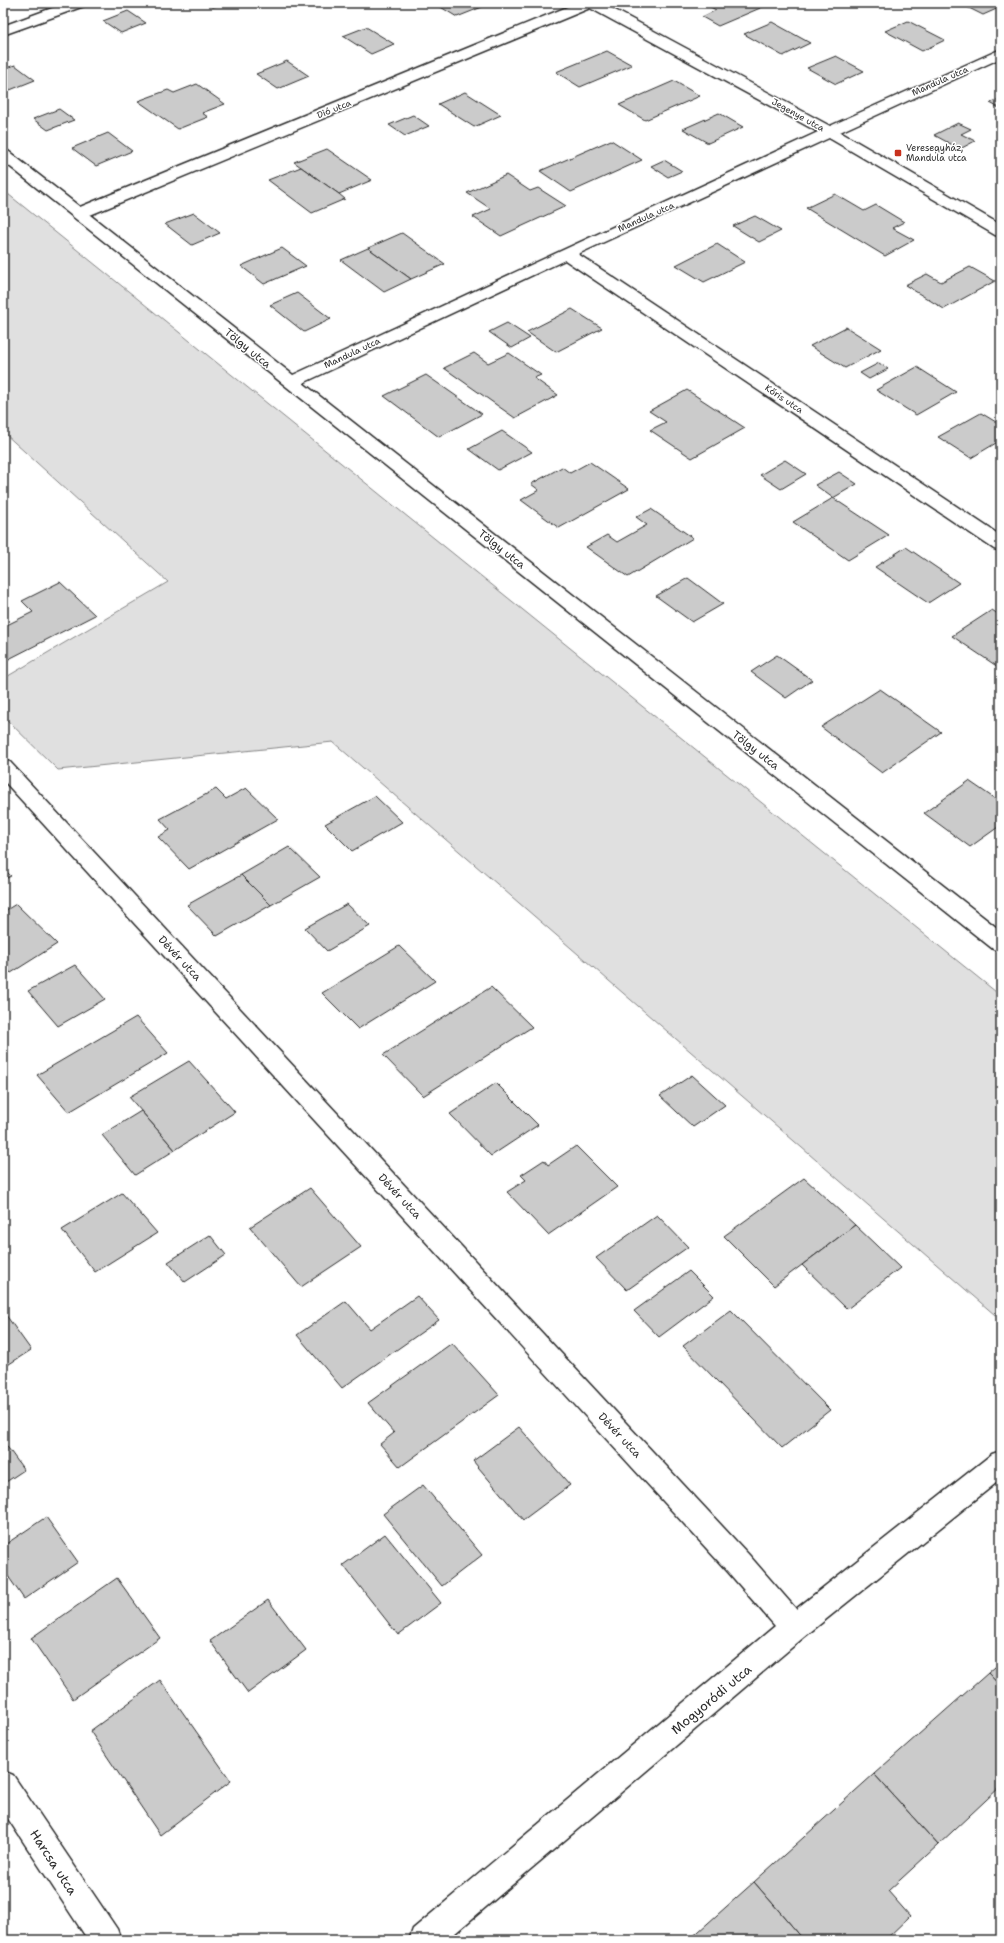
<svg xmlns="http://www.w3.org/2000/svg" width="1004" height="1943" font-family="'Shantell Sans',sans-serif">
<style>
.green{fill:#e0e0e0;stroke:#868686}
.building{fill:#cbcbcb;stroke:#2b2b2b}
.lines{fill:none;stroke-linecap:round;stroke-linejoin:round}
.minor-casing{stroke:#2b2b2b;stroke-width:3}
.minor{fill:#fff;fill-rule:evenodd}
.poi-dot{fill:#c8321e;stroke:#fff;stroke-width:1.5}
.labels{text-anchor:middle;stroke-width:3;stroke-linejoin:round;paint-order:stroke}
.far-street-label{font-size:9px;fill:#2b2b2b;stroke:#fff}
.far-poi-label{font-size:9px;fill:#2b2b2b;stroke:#fff;text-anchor:start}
.street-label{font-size:11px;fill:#2b2b2b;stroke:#fff}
.near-street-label{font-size:13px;fill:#2b2b2b;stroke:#fff}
</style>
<rect width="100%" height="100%" fill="#fff"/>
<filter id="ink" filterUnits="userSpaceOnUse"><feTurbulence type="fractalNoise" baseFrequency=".025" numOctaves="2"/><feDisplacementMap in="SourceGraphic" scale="8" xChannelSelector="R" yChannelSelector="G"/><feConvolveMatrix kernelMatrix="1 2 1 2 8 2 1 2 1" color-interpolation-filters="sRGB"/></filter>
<g filter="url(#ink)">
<path class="green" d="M 3,190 L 1001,996 L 1001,1310 L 995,1315 L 333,742 L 58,770 L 3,716 L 3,679 L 168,582 L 3,432 Z"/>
<g class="building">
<path d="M 206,3 L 224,3 L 213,7 Z"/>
<path d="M 434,3 L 492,3 L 457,17 Z"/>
<path d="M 703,3 L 772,3 L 718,26 L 702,17 L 716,10 Z"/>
<path d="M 959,3 L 1001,3 L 1001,7 L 983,15 Z"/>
<path d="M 128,11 L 146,23 L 121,33 L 103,21 Z"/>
<path d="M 908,21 L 945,40 L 922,51 L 885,31 Z"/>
<path d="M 772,22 L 810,43 L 783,56 L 744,34 Z"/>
<path d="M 366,27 L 394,44 L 371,54 L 343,36 Z"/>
<path d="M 607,51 L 632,65 L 580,87 L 556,72 Z"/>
<path d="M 836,56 L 864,71 L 836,84 L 807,68 Z"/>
<path d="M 287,61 L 309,76 L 278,89 L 256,74 Z"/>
<path d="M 15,65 L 35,80 L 5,92 L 3,90 L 3,69 Z"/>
<path d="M 674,81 L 700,96 L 645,120 L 619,105 Z"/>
<path d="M 197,84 L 225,104 L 202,113 L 208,117 L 178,129 L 138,101 L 168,90 L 174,93 Z"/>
<path d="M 465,92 L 501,115 L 474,127 L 438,104 Z"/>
<path d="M 1001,98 L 1001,109 L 990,103 Z"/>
<path d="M 59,109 L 74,120 L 48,130 L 33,119 Z"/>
<path d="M 719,113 L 743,127 L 708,143 L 683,129 Z"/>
<path d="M 413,115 L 429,126 L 405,136 L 389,125 Z"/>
<path d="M 958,123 L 971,129 L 961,134 L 975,141 L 960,149 L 934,135 Z"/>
<path d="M 108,133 L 132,151 L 96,166 L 72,148 Z"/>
<path d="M 611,140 L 642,160 L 571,192 L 540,171 Z"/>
<path d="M 327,149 L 372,180 L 339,194 L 294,162 Z"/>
<path d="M 664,160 L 682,171 L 668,177 L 651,166 Z"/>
<path d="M 301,167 L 339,194 L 345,199 L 312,213 L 268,180 Z"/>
<path d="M 506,175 L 530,191 L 538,188 L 566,206 L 501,236 L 473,217 L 491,209 L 467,193 Z"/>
<path d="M 835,194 L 864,211 L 876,205 L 904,222 L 892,228 L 914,240 L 885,256 L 806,208 Z"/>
<path d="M 194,213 L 220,233 L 192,245 L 165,224 Z"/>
<path d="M 755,216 L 781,231 L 759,242 L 733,226 Z"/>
<path d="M 402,233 L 445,264 L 411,279 L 368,248 Z"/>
<path d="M 717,244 L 745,262 L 704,282 L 676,265 Z"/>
<path d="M 282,248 L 306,266 L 264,284 L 241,266 Z"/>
<path d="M 368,248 L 411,279 L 384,292 L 341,260 Z"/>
<path d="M 970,267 L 995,281 L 944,309 L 905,285 L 927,274 L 941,282 Z"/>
<path d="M 297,293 L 331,319 L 304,332 L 270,305 Z"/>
<path d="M 572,309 L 602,328 L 556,352 L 527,332 Z"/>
<path d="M 507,323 L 530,338 L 512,348 L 489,332 Z"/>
<path d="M 846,327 L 881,349 L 845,368 L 810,346 Z"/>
<path d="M 474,353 L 488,363 L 509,353 L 541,375 L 534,378 L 558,395 L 515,418 L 444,368 Z"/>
<path d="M 879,363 L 888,369 L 869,379 L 860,373 Z"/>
<path d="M 917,367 L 956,392 L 916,415 L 876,390 Z"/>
<path d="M 426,375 L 482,414 L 439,437 L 384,396 Z"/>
<path d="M 687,390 L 745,428 L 692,458 L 650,430 L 666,422 L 649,411 Z"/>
<path d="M 981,413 L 1001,425 L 1001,440 L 971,458 L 938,437 Z"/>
<path d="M 502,431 L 532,452 L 498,470 L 469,449 Z"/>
<path d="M 785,460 L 806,474 L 781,489 L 760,475 Z"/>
<path d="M 590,462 L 629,489 L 559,528 L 521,500 L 539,490 L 531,484 L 562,467 L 570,473 Z"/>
<path d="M 839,472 L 857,484 L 833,498 L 815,485 Z"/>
<path d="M 833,498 L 889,535 L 848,560 L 793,522 Z"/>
<path d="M 651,509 L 693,538 L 628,577 L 586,547 L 607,535 L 617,542 L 647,525 L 636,517 Z"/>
<path d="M 906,547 L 959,583 L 928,603 L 875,567 Z"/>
<path d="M 688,578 L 723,604 L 692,622 L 656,596 Z"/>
<path d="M 60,582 L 95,615 L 3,662 L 3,627 L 33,612 L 22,601 Z"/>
<path d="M 992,610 L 1001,616 L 1001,669 L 952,636 Z"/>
<path d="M 777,655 L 812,680 L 786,698 L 751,672 Z"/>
<path d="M 880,689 L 941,732 L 882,773 L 821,727 Z"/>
<path d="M 969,781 L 1001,803 L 1001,825 L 970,847 L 924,813 Z"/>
<path d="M 246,788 L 278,819 L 189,869 L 158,837 L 170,830 L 160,819 L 216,789 L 226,799 Z"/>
<path d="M 375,796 L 402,822 L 352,851 L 325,824 Z"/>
<path d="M 289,847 L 320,877 L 271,905 L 241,875 Z"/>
<path d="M 3,868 L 11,876 L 3,880 Z"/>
<path d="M 241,875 L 271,905 L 217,936 L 187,905 Z"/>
<path d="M 16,904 L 57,944 L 11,973 L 3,965 L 3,912 Z"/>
<path d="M 347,904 L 370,926 L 327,951 L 305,928 Z"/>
<path d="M 399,946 L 435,981 L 358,1029 L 322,993 Z"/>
<path d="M 75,965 L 105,999 L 58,1026 L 28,991 Z"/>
<path d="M 491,987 L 532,1027 L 423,1096 L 383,1055 Z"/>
<path d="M 136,1017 L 168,1053 L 69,1112 L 37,1075 Z"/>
<path d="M 189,1061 L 235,1112 L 175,1150 L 129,1097 Z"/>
<path d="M 692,1075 L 725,1105 L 693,1127 L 660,1096 Z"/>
<path d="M 496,1083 L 538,1125 L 491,1156 L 450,1114 Z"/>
<path d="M 141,1111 L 175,1150 L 135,1175 L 102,1135 Z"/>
<path d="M 576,1146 L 617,1187 L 548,1235 L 507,1192 L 526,1180 L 521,1175 L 544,1160 L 548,1165 Z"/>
<path d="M 804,1178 L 855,1225 L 774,1286 L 724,1236 Z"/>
<path d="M 310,1188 L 361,1247 L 301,1287 L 250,1227 Z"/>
<path d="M 122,1193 L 157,1233 L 95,1272 L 62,1230 Z"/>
<path d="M 657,1215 L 688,1247 L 627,1290 L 596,1258 Z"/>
<path d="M 855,1225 L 900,1268 L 847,1309 L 802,1265 Z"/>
<path d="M 210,1235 L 226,1255 L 185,1282 L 168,1262 Z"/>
<path d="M 689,1271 L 714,1296 L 659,1337 L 634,1311 Z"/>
<path d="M 417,1296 L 439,1320 L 342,1388 L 297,1335 L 346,1301 L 370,1329 Z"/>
<path d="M 731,1310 L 830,1410 L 782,1448 L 683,1346 Z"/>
<path d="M 3,1311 L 31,1350 L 3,1368 Z"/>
<path d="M 452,1343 L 499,1395 L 400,1467 L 380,1444 L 394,1433 L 368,1403 Z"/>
<path d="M 519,1427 L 570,1485 L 523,1520 L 473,1461 Z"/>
<path d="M 3,1441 L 24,1470 L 3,1484 Z"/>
<path d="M 423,1485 L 482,1555 L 442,1586 L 383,1514 Z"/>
<path d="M 46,1517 L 78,1562 L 24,1599 L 3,1569 L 3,1546 Z"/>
<path d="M 385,1534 L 441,1603 L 398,1635 L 343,1565 Z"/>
<path d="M 117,1578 L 160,1638 L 73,1699 L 31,1638 Z"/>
<path d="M 268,1600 L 306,1650 L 248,1693 L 210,1641 Z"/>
<path d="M 1001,1662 L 1001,1687 L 988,1673 Z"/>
<path d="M 988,1673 L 1001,1687 L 1001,1786 L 938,1845 L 874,1774 Z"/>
<path d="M 160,1680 L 231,1781 L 160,1835 L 90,1731 Z"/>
<path d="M 874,1774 L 938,1845 L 888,1891 L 910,1916 L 885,1940 L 804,1940 L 754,1882 Z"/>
<path d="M 754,1882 L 804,1940 L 689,1940 Z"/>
</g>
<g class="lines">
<g class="minor-casing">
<g id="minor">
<path d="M 66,3 L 86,3 L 84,6 L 3,35 L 3,26 Z"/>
<path d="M 577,3 L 602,3 L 830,126 L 1001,49 L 1001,58 L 840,132 L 1001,225 L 1001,237 L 995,235 L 829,138 L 578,254 L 1001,536 L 1001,551 L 994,549 L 565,260 L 303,383 L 1001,931 L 1001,951 L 993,949 L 3,161 L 3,149 L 8,151 L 80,207 ZM 590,8 L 818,132 L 293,375 L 90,215 Z"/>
<path d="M 3,760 L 10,762 L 749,1555 L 796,1609 L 992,1454 L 1001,1451 L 1001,1479 L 804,1637 L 447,1940 L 409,1940 L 413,1929 L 775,1626 L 729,1573 L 3,780 Z"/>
<path d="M 3,1771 L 13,1775 L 117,1929 L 121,1940 L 88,1940 L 3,1811 Z"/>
</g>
</g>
<use href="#minor" class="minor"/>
</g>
</g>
<rect class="poi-dot" x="894" y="149" width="8" height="8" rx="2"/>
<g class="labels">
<g class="far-street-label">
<text transform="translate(940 81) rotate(-24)" y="3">Mandula utca</text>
<text transform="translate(334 109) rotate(-22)" y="3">Dió utca</text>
<text transform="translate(798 115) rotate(29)" y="3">Jegenye utca</text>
<text transform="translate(646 217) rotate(-24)" y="3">Mandula utca</text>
<text transform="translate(352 353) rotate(-25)" y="3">Mandula utca</text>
<text transform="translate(784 399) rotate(34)" y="3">Kőris utca</text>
</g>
<g class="far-poi-label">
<text x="906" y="151">Veresegyház,<tspan x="906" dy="10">Mandula utca</tspan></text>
</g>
<g class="street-label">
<text transform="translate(248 348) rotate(39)" y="4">Tölgy utca</text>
<text transform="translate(502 549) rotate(38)" y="4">Tölgy utca</text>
<text transform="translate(756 750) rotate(38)" y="4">Tölgy utca</text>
<text transform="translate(180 958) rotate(47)" y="4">Dévér utca</text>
<text transform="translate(400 1196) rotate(47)" y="4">Dévér utca</text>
<text transform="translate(620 1435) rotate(47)" y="4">Dévér utca</text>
</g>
<g class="near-street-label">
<text transform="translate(711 1699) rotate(-40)" y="5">Mogyoródi utca</text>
<text transform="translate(54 1862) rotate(57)" y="5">Harcsa utca</text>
</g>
</g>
<rect width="1004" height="1943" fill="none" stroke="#fff" stroke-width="16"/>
<rect x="8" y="8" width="988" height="1927" fill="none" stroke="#2b2b2b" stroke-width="1.5" filter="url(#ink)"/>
</svg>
